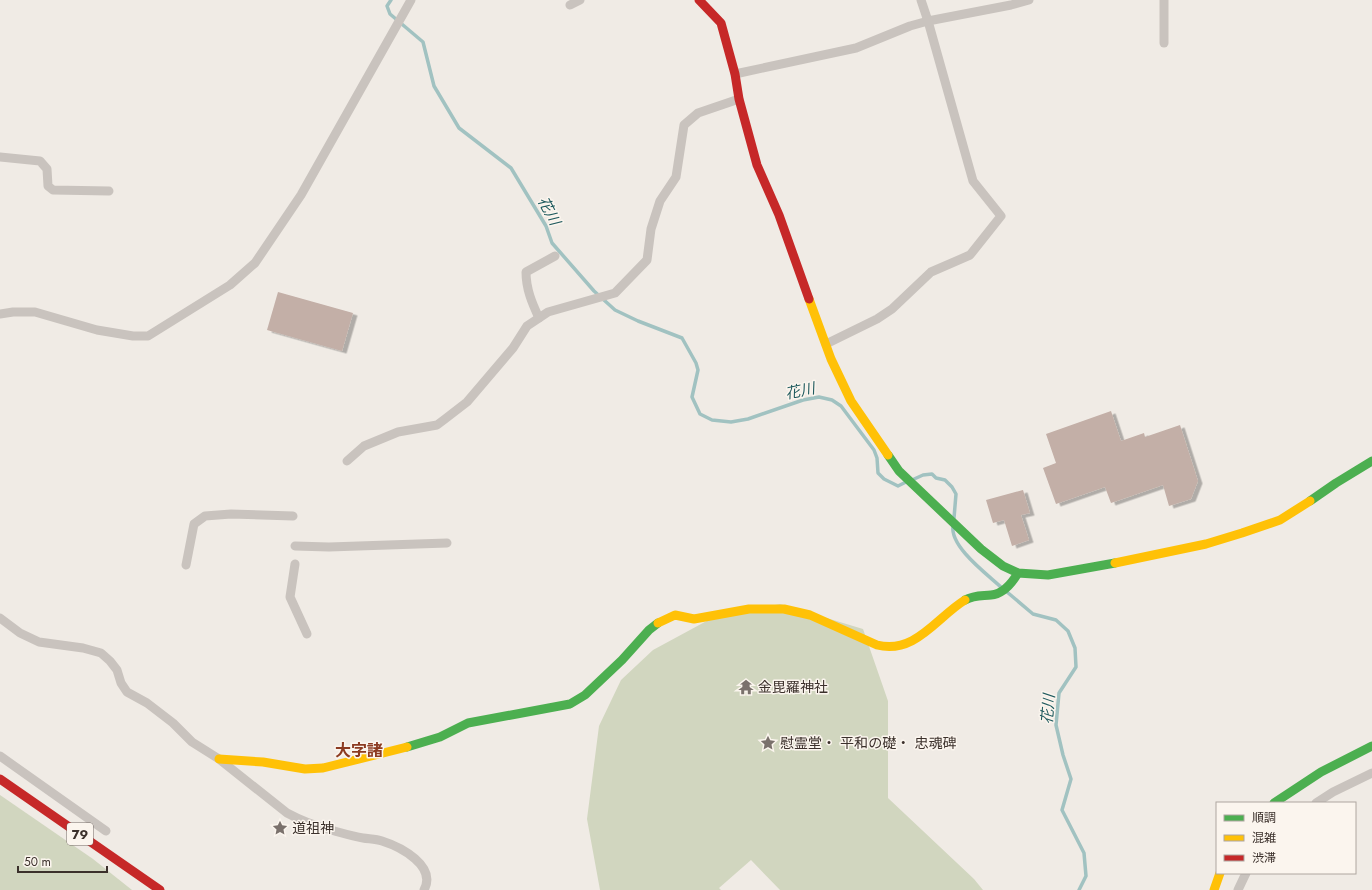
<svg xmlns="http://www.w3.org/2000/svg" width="1372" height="890" font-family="Jost,'Noto Sans JP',sans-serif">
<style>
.green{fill:#d1d6bf}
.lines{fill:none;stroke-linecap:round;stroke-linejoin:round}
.stream{stroke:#a1c2c1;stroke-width:3.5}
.building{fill:#c3afa7;filter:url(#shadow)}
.street{stroke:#c9c3be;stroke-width:9}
.fast{stroke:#4caf50;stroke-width:9}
.slow{stroke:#ffc107;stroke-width:9}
.jam{stroke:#c62828;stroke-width:9}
.labels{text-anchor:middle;stroke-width:3;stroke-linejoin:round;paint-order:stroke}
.shield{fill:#fbf5ee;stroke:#756b66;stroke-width:1}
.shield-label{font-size:13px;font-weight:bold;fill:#3b302b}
.poi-label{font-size:14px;fill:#3b302b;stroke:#fbf5ee;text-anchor:start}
.water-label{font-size:15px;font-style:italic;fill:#1f5a5e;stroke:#fbf5ee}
.quarter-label{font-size:16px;font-weight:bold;fill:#8c3b22;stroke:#fbf5ee}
</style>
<defs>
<filter id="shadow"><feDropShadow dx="4.5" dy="2.5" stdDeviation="0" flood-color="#0004"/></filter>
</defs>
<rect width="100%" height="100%" fill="#f0ebe5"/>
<g class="green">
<path d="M 780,604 L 863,629 L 888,701 L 888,798 L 974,879 L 983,890 L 780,890 L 751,860 L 719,888 L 721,890 L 600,890 L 587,819 L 599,726 L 621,680 L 653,650 L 714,617 Z"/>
<path d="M 0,795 L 93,859 L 132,890 L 0,890 Z"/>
</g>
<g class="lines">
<g class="stream">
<path d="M 391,0 L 387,6 L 390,14 L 423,42 L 434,86 L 459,128 L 511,168 L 546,226 L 552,243 L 594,291 L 615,310 L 638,321 L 682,338 L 696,363 L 698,370 L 692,397 L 700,414 L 712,420 L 731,422 L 748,419 L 803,400 L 819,397 L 832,400 L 841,406 L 874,450 L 877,458 L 878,473 L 884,479 L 898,486 L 906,482"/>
<path d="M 912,480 L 923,475 L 932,474 L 936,478 L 945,480 L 952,487 L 956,494 L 954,518"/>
<path d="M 953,526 C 950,547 987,574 1002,588"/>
<path d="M 1007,592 L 1033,614 L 1056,620 L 1068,631 L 1075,648 L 1076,667 L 1059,693 L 1056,725 L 1063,755 L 1071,779 L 1062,810 L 1084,853 L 1086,876 L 1079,890"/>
</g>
</g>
<g class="building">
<path d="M 278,292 L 353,313 L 342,351 L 267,330 Z"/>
<path d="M 1111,411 L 1121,441 L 1144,433 L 1145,437 L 1180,425 L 1198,481 L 1191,499 L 1169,506 L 1163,485 L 1111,503 L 1105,487 L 1056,504 L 1043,468 L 1056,463 L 1046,434 Z"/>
<path d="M 1023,490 L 1030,513 L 1021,515 L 1029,540 L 1012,546 L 1004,520 L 993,523 L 986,500 Z"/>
</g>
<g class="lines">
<g class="street">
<path d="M 1164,0 L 1164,43"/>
<path d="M 570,5 L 580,0"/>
<path d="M 735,74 L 856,48 L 910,26 L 928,21 L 1011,5 L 1029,0"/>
<path d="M 0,157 L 40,161 L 47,169 L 48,186 L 53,190 L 109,191"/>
<path d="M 0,314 L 13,312 L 35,312 L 97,330 L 133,336 L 148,336 L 230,285 L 255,263 L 301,195 L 411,0"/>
<path d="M 539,318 C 532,303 526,289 526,272 L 555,256"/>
<path d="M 826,344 L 877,319 L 892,309 L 931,272 L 970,255 L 1001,216 L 973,181 L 928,21 L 921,0"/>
<path d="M 347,461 L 364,446 L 398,432 L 437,425 L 445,419 L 467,402 L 513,348 L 527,326 L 548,312 L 615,293 L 647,260 L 651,229 L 660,201 L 676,177 L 684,125 L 698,113 L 739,99"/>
<path d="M 295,546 L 329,547 L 447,543"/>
<path d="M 295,564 L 290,597 L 307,634"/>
<path d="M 186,565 L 194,524 L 205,516 L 231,514 L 293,516"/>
<path d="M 0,618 L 20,633 L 39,642 L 83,648 L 101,653 L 110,661 L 117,670 L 121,683 L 127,692 L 147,703 L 173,723 L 192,742 L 219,759 L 287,813 C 300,820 313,825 327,829 C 339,832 351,836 363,838 C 369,839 376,839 382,841 C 401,847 437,866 424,890"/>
<path d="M 0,756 L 106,831"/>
<path d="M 1316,803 L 1333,792 L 1372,773"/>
<path d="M 1238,890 L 1246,873"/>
</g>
<g class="fast">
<path d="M 888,455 L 899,471 L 981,549 L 1003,566 L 1018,573 L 1048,575 L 1115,563"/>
<path d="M 1310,501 L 1336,483 L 1372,461"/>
<path d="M 965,600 C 974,595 981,596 991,595 C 1003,594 1012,583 1018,573"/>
<path d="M 407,747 L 440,737 L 468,723 L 570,704 L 585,695 L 622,660 L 649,630 L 658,623"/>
<path d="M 1274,803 L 1321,772 L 1372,746"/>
</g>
<g class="slow">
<path d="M 809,299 L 831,359 L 851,401 L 888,455"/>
<path d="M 1115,563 L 1206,544 L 1242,533 L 1280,520 L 1310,501"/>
<path d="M 658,623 L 675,615 L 694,619 L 749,609 L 784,609 L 810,615 L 877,645 C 915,655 937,617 965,600"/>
<path d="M 219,759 L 263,762 L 305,769 L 323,768 L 407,747"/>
<path d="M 1214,890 L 1220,873"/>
</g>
<g class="jam">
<path d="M 699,0 L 721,23 L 735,74 L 739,99 L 757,165 L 779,215 L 809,299"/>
<path d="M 0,779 L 160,890"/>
</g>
</g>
<defs>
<g id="temple-bare" transform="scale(1.2)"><path d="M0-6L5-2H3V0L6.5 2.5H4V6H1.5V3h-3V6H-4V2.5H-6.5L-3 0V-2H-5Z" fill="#7a716c" stroke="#fbf5ee" stroke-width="2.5" paint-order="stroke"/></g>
<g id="sight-bare" transform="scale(1.2)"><path d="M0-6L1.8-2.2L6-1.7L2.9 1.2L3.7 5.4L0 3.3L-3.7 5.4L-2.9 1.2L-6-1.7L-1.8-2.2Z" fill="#7a716c" stroke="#fbf5ee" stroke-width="2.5" paint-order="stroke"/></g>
</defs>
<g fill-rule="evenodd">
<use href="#temple-bare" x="746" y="687"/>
<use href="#sight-bare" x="768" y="743"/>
<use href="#sight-bare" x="280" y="828"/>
</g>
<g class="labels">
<rect class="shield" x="67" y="823" width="26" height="22" rx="3"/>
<g class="shield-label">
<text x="80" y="839">79</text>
</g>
<g class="poi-label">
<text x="758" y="692">金毘羅神社</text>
<text x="780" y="748">慰霊堂・ 平和の礎・ 忠魂碑</text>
<text x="292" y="833">道祖神</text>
</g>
<g class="water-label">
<text transform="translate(549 211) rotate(62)" y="5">花川</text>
<text transform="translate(800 391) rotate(-12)" y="5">花川</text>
<text transform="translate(1048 709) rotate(-85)" y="5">花川</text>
</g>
<g class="quarter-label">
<text x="359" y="756">大字諸</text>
</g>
</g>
<rect x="1216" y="802" width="140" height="72" fill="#fbf5ee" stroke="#aea6a0"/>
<rect x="1224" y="815" width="20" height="6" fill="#4caf50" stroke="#aea6a0"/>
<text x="1252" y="822" font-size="12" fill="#3b302b">順調</text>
<rect x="1224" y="835" width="20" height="6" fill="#ffc107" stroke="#aea6a0"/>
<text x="1252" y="842" font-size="12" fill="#3b302b">混雑</text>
<rect x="1224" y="855" width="20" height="6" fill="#c62828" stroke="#aea6a0"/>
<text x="1252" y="862" font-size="12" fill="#3b302b">渋滞</text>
<path d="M18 866v6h89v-6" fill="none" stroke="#3b302b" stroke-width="2"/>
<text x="24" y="866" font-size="12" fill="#3b302b" stroke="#fbf5ee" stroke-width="3" paint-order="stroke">50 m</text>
</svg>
